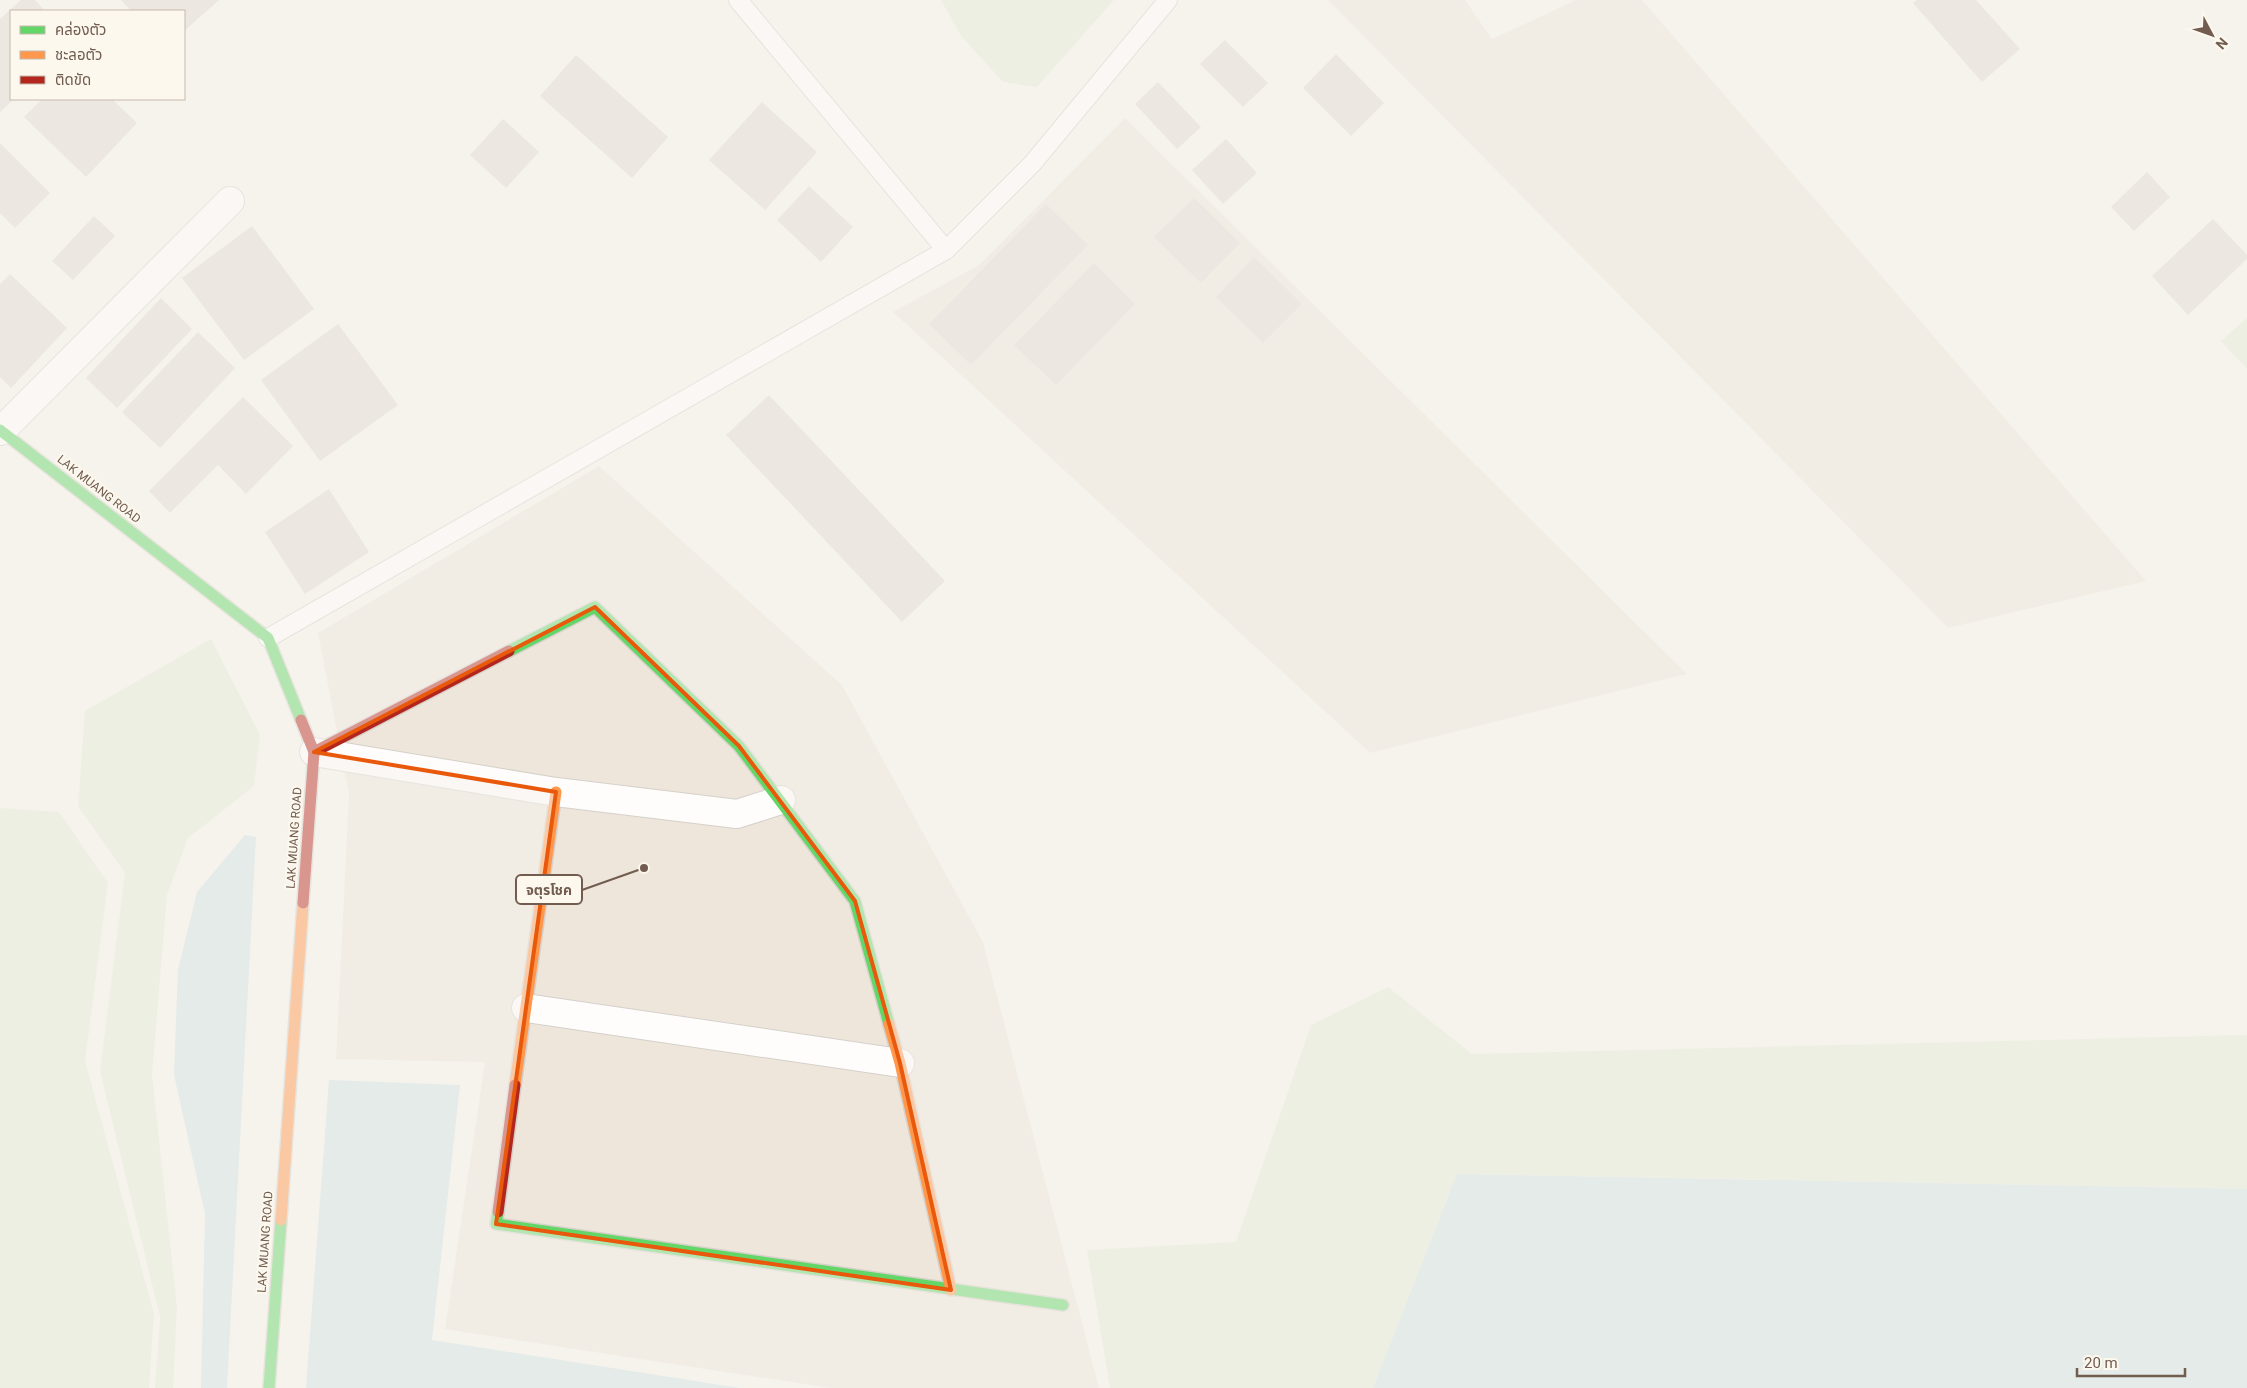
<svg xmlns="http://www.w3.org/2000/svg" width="2247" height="1388" font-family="Roboto,'Noto Sans Thai',sans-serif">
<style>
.residential{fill:#eee6da}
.green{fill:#e3ecd8}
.water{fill:#cfe2e5}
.building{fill:#dfd9d2}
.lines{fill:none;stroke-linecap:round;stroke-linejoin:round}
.lane-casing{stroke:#d5d0ca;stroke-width:20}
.street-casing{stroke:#d5d0ca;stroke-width:30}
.fast-casing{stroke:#d6d0ca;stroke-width:14}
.slow-casing{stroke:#d6d0ca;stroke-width:14}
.jam-casing{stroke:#d6d0ca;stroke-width:14}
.lane{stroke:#fefdfc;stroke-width:18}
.street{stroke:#fefdfc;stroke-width:28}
.fast{stroke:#63d668;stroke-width:11}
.slow{stroke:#ff974d;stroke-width:11}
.jam{stroke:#b3261e;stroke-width:11}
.marked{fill:none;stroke:#e8590c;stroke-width:4;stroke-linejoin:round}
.labels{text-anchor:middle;stroke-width:4;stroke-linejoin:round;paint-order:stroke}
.street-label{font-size:12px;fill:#715c4f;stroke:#fdf8ee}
.leader{fill:none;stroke:#715c4f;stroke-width:2}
.callout-dot{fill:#715c4f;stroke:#fdf8ee;stroke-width:2}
.callout{fill:#fdf8ee;stroke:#715c4f;stroke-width:2}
.callout-label{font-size:14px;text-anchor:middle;font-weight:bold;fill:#715c4f}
</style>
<rect width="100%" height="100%" fill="#f6f3ec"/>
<g class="residential">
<path d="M 1328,0 L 1465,0 L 1492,39 L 1576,0 L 1642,0 L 2146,581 L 1948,628 Z"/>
<path d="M 1125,118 L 1687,674 L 1370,753 L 893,312 L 979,265 Z"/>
<path d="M 599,466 L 842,685 L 983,942 L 1099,1388 L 830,1388 L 445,1329 L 485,1062 L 336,1059 L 349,794 L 318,633 Z"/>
</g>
<g class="green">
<path d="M 941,0 L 1114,0 L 1037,87 L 1003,82 L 961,36 Z"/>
<path d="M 2247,318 L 2247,369 L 2221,341 Z"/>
<path d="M 211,639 L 260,735 L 254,786 L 188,838 L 167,895 L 152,1075 L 177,1307 L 173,1388 L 155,1388 L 160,1317 L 100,1071 L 125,873 L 78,806 L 85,711 Z"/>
<path d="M 0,808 L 59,812 L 108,883 L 85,1061 L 154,1314 L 149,1388 L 0,1388 Z"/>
<path d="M 1388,987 L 1472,1054 L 2247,1035 L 2247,1189 L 1458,1174 L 1373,1388 L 1110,1388 L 1087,1250 L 1236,1242 L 1311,1025 Z"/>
</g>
<g class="water">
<path d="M 245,835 L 256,837 L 227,1388 L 201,1388 L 205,1214 L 174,1075 L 178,970 L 197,892 Z"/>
<path d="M 329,1080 L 460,1085 L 432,1340 L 740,1388 L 306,1388 Z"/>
<path d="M 1457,1174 L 2247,1189 L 2247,1388 L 1373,1388 Z"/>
</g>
<g class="building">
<path d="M 21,0 L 35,0 L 45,11 L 11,11 L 11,99 L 14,99 L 0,112 L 0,19 Z"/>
<path d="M 121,0 L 219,0 L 184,31 L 184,11 L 131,11 Z"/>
<path d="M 1917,0 L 1976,0 L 2020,49 L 1982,82 L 1913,3 Z"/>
<path d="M 1225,40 L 1268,83 L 1243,107 L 1200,64 Z"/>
<path d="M 1336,54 L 1384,103 L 1351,136 L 1303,88 Z"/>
<path d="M 576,55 L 668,137 L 632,178 L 540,96 Z"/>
<path d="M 1158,82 L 1201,127 L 1177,149 L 1135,104 Z"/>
<path d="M 42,99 L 112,99 L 137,123 L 86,177 L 24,117 Z"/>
<path d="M 762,102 L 817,152 L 765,210 L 709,160 Z"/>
<path d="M 503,119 L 539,152 L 506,188 L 470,155 Z"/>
<path d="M 1226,139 L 1257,173 L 1223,204 L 1192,170 Z"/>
<path d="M 0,143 L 50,193 L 15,228 L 0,213 Z"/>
<path d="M 2147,172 L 2170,197 L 2134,231 L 2111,207 Z"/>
<path d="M 809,186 L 853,227 L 821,262 L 777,220 Z"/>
<path d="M 1194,198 L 1240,243 L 1201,283 L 1154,237 Z"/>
<path d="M 1046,204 L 1088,245 L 971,365 L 929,324 Z"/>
<path d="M 94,216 L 115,236 L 73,280 L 52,261 Z"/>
<path d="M 2213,219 L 2247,255 L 2247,259 L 2188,315 L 2152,276 Z"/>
<path d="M 252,226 L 314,309 L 244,360 L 182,278 Z"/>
<path d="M 1254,257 L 1302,304 L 1263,343 L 1216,297 Z"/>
<path d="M 1094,263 L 1135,304 L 1056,385 L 1014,345 Z"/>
<path d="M 10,274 L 67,328 L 11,388 L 0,377 L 0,284 Z"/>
<path d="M 161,298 L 192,329 L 117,408 L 86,378 Z"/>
<path d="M 338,324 L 398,405 L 320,461 L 261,380 Z"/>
<path d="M 198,332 L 235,368 L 160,448 L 122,412 Z"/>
<path d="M 769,395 L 945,581 L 902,622 L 726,435 Z"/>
<path d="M 243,397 L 293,446 L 246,494 L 218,465 L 170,513 L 149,491 Z"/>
<path d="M 329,489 L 369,552 L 305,594 L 265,532 Z"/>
</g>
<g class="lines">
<g class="lane-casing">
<g id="lane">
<path d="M 738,0 L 946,250"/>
<path d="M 268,638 L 946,250 L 1032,164 L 1168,0"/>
</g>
</g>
<g class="street-casing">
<g id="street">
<path d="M 1,431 L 230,201"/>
<path d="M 314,752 L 556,792 L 737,814 L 781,800"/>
<path d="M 526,1008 L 900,1063"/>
</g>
</g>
<g class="fast-casing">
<g id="fast">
<path d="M 0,430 L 268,638 L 301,720"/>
<path d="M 509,651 L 595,607 L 739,746 L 855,901 L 889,1024"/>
<path d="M 498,1212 L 496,1224 L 1063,1305"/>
<path d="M 269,1388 L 281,1220"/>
</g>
</g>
<g class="slow-casing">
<g id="slow">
<path d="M 889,1024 L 900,1063 L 951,1290"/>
<path d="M 515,1085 L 556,792"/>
<path d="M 281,1220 L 303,903"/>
</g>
</g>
<g class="jam-casing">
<g id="jam">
<path d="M 301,720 L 314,752 L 303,903"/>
<path d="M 314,752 L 509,651"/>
<path d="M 498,1212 L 515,1085"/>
</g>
</g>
<use href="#lane" class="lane"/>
<use href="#street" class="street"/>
<use href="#fast" class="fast"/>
<use href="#slow" class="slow"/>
<use href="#jam" class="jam"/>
</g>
<path d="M0 0H2247V1388H0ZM 595,607 L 739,746 L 855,901 L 900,1063 L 951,1290 L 496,1224 L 556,792 L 314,752 Z" fill="#f6f3ec" fill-opacity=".55" fill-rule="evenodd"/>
<path class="marked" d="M 595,607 L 739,746 L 855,901 L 900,1063 L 951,1290 L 496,1224 L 556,792 L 314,752 Z"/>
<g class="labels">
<g class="street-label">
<text transform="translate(99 489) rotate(38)" y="4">LAK MUANG ROAD</text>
<text transform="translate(294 838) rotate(-86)" y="4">LAK MUANG ROAD</text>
<text transform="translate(265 1242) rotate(-86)" y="4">LAK MUANG ROAD</text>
</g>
</g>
<path class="leader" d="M644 868L582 890"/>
<circle class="callout-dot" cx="644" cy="868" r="5"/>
<rect class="callout" x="516" y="875" width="66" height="29" rx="5"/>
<g class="callout-label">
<text x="549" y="895">จตุรโชค</text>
</g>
<rect x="10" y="10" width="175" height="90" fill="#fdf8ee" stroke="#c5baae"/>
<rect x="20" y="26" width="25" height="8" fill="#63d668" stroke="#c5baae"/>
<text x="55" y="35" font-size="15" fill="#715c4f">คล่องตัว</text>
<rect x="20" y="51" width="25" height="8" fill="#ff974d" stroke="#c5baae"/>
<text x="55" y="60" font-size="15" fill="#715c4f">ชะลอตัว</text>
<rect x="20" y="76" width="25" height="8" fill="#b3261e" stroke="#c5baae"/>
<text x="55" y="85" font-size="15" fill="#715c4f">ติดขัด</text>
<g transform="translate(2212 35) rotate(131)" stroke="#fdf8ee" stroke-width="4" paint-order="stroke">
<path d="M0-4L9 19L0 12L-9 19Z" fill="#715c4f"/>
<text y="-8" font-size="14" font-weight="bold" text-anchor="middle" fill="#715c4f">N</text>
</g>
<path d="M2077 1368v8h108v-8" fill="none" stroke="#715c4f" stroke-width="2.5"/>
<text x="2084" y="1368" font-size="15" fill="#715c4f" stroke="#fdf8ee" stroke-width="4" paint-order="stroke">20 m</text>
</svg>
